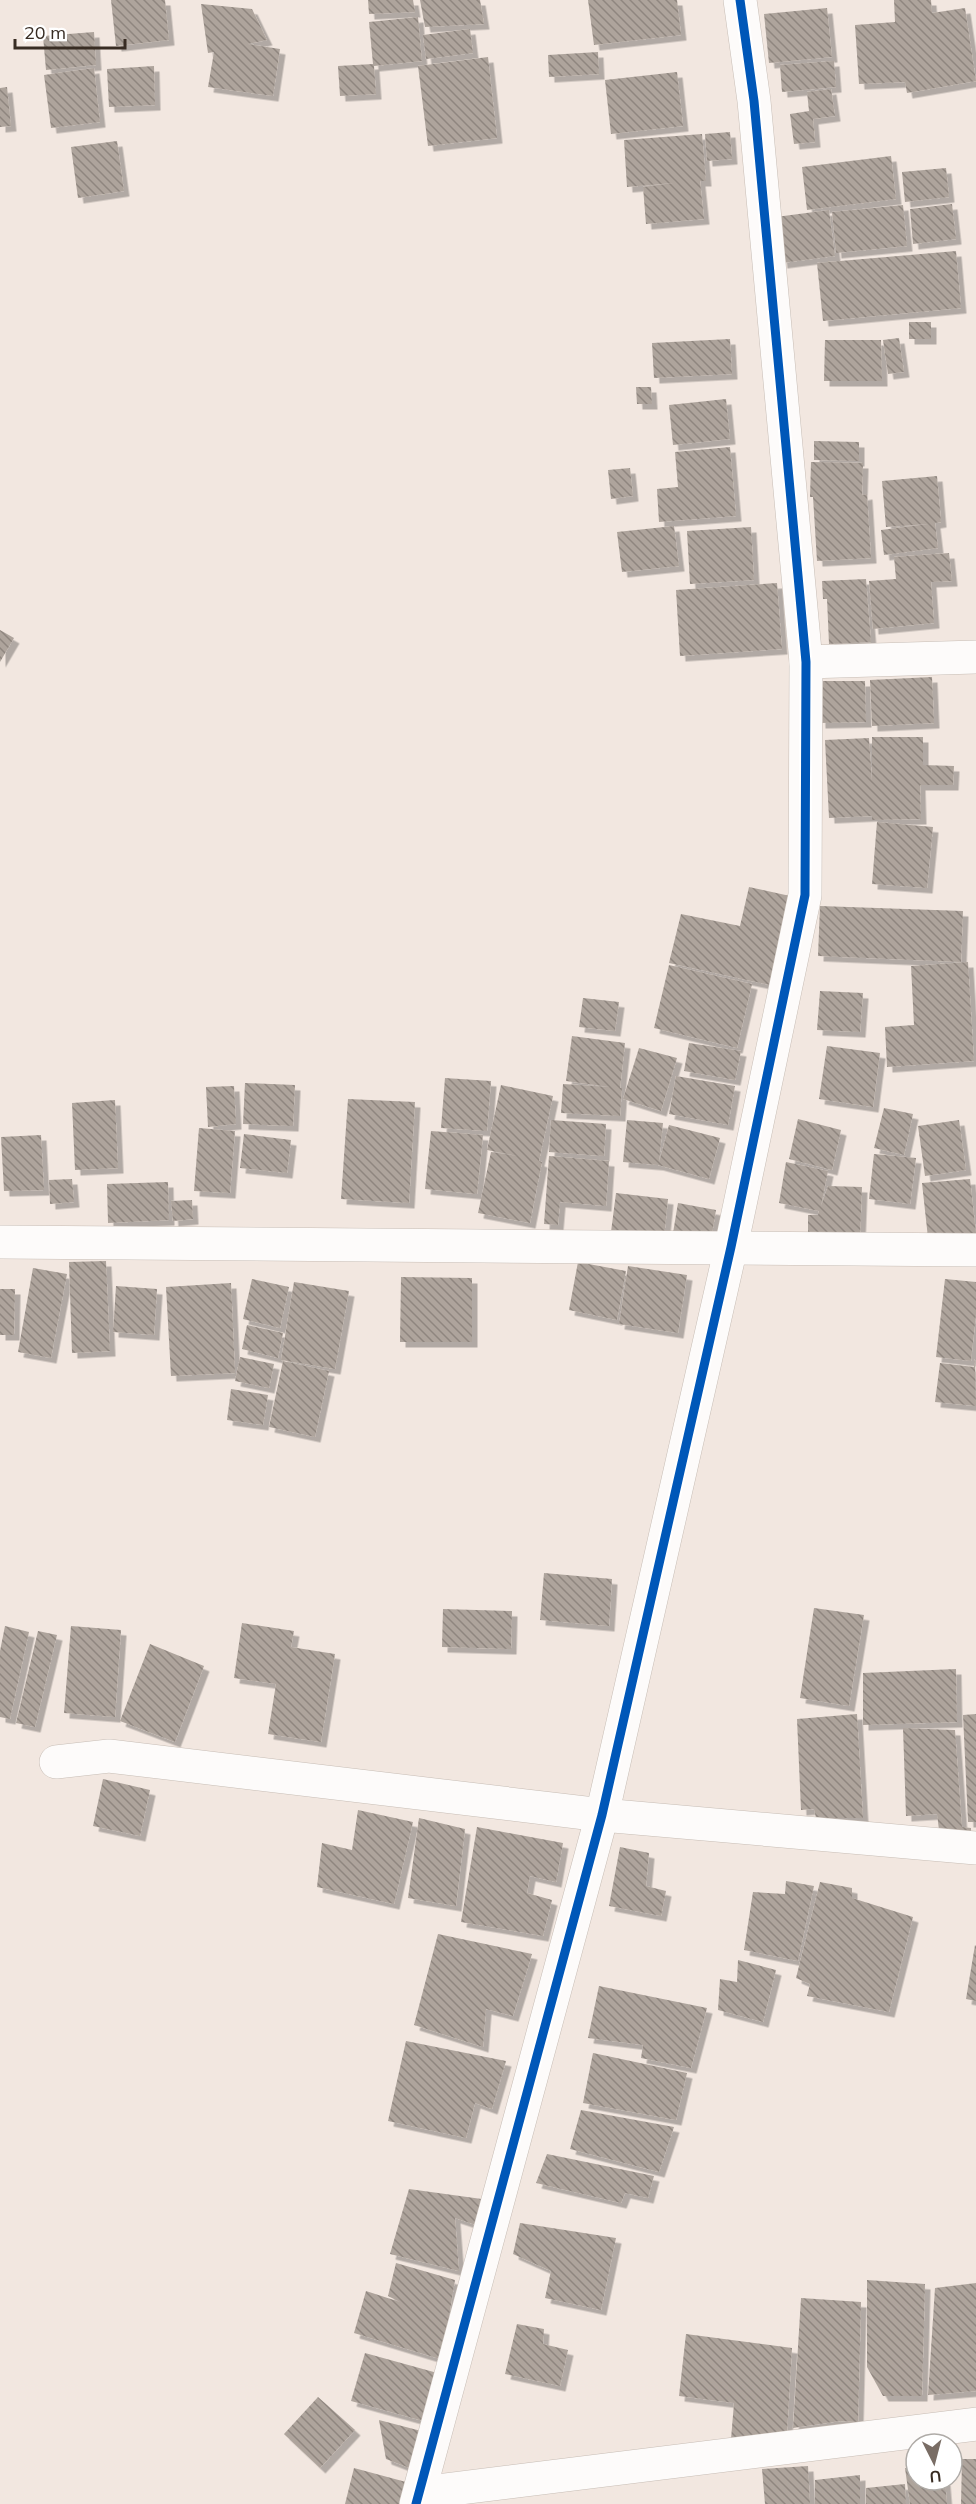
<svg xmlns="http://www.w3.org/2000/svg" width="976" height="2504" font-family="Mulish,sans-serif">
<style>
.building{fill:url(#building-back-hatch);filter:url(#shadow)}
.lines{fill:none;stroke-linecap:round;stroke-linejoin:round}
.street-casing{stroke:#c7bdb5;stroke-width:34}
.street{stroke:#fdfbfa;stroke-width:33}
.cycleway-casing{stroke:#fff;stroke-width:13}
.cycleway{stroke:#0057b8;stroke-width:9}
</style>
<defs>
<pattern id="building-back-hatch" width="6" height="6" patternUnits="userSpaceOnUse" patternTransform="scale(1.5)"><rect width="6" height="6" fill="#aea49c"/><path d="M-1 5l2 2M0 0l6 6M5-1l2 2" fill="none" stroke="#8f867f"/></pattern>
<filter id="shadow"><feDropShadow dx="5.5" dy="5.5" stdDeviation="0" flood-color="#0004"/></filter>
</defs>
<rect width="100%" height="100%" fill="#f2e7e0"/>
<g class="building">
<path d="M 111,0 L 165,0 L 169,40 L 116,46 Z"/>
<path d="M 368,0 L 413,0 L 415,12 L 369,14 Z"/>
<path d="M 420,0 L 480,0 L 484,24 L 425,27 Z"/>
<path d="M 588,0 L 677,0 L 681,35 L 594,45 Z"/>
<path d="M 894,0 L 931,0 L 932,13 L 965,8 L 976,81 L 907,93 L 905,82 L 859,84 L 855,25 L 895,22 Z"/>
<path d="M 201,4 L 252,9 L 267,40 L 248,44 L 280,49 L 273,96 L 208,87 L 214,52 L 208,53 Z"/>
<path d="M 827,8 L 832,57 L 769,63 L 764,14 Z"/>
<path d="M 418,17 L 422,61 L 374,66 L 376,94 L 340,96 L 338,66 L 373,64 L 369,22 Z"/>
<path d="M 470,29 L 473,53 L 426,59 L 423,35 Z"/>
<path d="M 94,32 L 96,65 L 46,70 L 43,36 Z"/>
<path d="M 598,52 L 599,74 L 549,77 L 548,55 Z"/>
<path d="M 488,57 L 497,138 L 428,146 L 418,66 Z"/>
<path d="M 834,61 L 836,87 L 782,92 L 780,65 Z"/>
<path d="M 154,66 L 155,105 L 109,107 L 107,69 Z"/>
<path d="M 94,68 L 100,122 L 51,128 L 44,75 Z"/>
<path d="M 677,72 L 683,126 L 611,134 L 605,80 Z"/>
<path d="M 7,87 L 11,126 L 0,127 L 0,88 Z"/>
<path d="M 831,89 L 835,116 L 813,119 L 815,142 L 794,144 L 790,114 L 809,111 L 807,92 Z"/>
<path d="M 730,132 L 732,159 L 707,161 L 705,134 Z"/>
<path d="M 702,134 L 706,181 L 700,181 L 704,219 L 646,224 L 643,187 L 673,183 L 627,187 L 624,140 Z"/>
<path d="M 117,141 L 124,191 L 78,198 L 71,147 Z"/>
<path d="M 891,156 L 896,199 L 807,210 L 802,167 Z"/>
<path d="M 946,168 L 949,197 L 905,202 L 902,172 Z"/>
<path d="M 952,204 L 956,239 L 913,244 L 910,209 Z"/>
<path d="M 903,205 L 907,246 L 836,253 L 832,212 Z"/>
<path d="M 829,210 L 835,256 L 782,263 L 776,217 Z"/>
<path d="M 956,251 L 961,308 L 823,321 L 817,263 Z"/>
<rect x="909" y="322" width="22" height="17"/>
<path d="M 899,338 L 904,372 L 888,374 L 883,340 Z"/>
<path d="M 730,339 L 732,374 L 654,378 L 652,343 Z"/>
<path d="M 825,340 L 881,340 L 882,381 L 824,381 Z"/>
<path d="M 636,387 L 651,387 L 652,404 L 637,404 Z"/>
<path d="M 726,399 L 730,439 L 673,445 L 669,405 Z"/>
<path d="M 814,441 L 859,442 L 859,461 L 814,460 Z"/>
<path d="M 730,447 L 736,516 L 659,522 L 657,489 L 678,487 L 675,452 Z"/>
<path d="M 811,462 L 863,463 L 862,495 L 867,494 L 871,558 L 817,561 L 813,497 L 810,497 Z"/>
<path d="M 630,468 L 633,496 L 611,499 L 608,470 Z"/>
<path d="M 937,476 L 941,522 L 935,523 L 938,548 L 884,555 L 881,530 L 928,524 L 886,527 L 882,481 Z"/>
<path d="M 674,526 L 679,566 L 622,572 L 617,532 Z"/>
<path d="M 751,527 L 754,580 L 690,584 L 687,531 Z"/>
<path d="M 949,553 L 952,581 L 931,582 L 934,623 L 873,629 L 869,581 L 896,579 L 894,557 Z"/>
<path d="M 866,579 L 871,642 L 829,644 L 827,599 L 823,599 L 822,581 Z"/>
<path d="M 777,583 L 782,649 L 680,656 L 676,590 Z"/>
<path d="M 0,630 L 14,638 L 0,662 Z"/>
<path d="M 932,677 L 934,723 L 872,726 L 870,680 Z"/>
<path d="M 819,681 L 865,681 L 866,722 L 820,723 Z"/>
<path d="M 872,737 L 923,737 L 923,765 L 954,766 L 953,785 L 920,785 L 921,819 L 872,820 L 872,816 L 829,818 L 825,740 L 869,738 L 872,781 Z"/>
<path d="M 877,822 L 933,827 L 927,888 L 872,884 Z"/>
<path d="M 749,887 L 790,896 L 770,985 L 669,963 L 681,914 L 740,926 Z"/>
<path d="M 820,906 L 963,911 L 961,962 L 818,956 Z"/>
<path d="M 968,962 L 974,1061 L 887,1067 L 885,1027 L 914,1025 L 911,966 Z"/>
<path d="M 669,965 L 752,984 L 737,1048 L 654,1028 Z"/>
<path d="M 820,991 L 863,993 L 860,1032 L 817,1030 Z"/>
<path d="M 583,998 L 619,1002 L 615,1031 L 579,1027 Z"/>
<path d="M 572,1036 L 625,1043 L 620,1088 L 622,1088 L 620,1116 L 561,1113 L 563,1084 L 610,1087 L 566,1081 Z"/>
<path d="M 689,1043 L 741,1051 L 735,1080 L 684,1071 Z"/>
<path d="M 827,1046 L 880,1053 L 873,1107 L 819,1099 Z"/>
<path d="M 639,1048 L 677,1058 L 661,1111 L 623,1099 Z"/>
<path d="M 676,1076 L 735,1086 L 728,1125 L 669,1114 Z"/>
<path d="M 445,1078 L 491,1081 L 487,1131 L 441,1128 Z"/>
<path d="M 245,1083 L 295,1085 L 293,1126 L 243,1124 Z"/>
<path d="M 501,1085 L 553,1096 L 539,1161 L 542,1162 L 530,1223 L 478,1213 L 491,1152 L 518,1156 L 487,1150 Z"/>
<path d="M 234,1086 L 236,1124 L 208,1127 L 206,1087 Z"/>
<path d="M 348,1099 L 415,1102 L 409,1203 L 341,1199 Z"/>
<path d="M 115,1100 L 118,1168 L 75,1170 L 72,1103 Z"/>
<path d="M 884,1108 L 913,1114 L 904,1155 L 874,1148 Z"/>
<path d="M 798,1119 L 841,1130 L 832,1170 L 789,1159 Z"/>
<path d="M 551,1120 L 606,1124 L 604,1156 L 549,1152 Z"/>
<path d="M 627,1120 L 663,1123 L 659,1162 L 669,1125 L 720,1138 L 709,1179 L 658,1165 L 623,1162 Z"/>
<path d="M 959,1120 L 966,1170 L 925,1176 L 918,1126 Z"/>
<path d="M 199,1128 L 235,1131 L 230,1193 L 194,1191 Z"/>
<path d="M 431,1131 L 483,1135 L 477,1194 L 425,1189 Z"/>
<path d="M 244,1134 L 291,1140 L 287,1173 L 240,1168 Z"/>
<path d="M 41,1135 L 44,1190 L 4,1191 L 1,1137 Z"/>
<path d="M 874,1154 L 916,1158 L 910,1204 L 869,1199 Z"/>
<path d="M 549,1156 L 609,1161 L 606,1206 L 560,1202 L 558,1225 L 544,1224 Z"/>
<path d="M 786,1162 L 828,1171 L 821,1206 L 828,1186 L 862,1187 L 860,1238 L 808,1237 L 808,1215 L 818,1215 L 819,1211 L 779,1203 Z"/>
<path d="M 72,1179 L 74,1202 L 50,1204 L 49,1180 Z"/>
<path d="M 970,1179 L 976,1233 L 928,1238 L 922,1183 Z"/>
<path d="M 168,1182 L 169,1220 L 108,1223 L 107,1184 Z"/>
<path d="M 616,1193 L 668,1199 L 664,1238 L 611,1232 Z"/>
<path d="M 192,1200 L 193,1219 L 173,1221 L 171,1201 Z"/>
<path d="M 678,1203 L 716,1210 L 711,1240 L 673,1233 Z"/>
<path d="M 106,1261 L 110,1351 L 72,1353 L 69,1262 Z"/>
<path d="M 578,1262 L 626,1271 L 617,1320 L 569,1310 Z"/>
<path d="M 628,1266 L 687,1275 L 678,1333 L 619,1324 Z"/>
<path d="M 33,1268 L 67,1274 L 51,1358 L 18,1352 Z"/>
<path d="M 401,1277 L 472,1278 L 472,1342 L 400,1342 Z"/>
<path d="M 252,1279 L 289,1287 L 280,1328 L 243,1319 Z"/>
<path d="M 945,1279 L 976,1282 L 976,1314 L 971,1361 L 936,1357 Z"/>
<path d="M 294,1282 L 349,1291 L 335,1369 L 281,1360 Z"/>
<path d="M 231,1283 L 235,1373 L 171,1376 L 166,1287 Z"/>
<path d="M 116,1286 L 157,1289 L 154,1335 L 113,1332 Z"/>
<path d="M 0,1289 L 15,1289 L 14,1335 L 0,1335 Z"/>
<path d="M 247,1325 L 283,1333 L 278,1358 L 242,1349 Z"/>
<path d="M 240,1357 L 274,1364 L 269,1388 L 235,1381 Z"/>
<path d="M 975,1359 L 976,1406 L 935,1402 L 940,1363 L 974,1367 Z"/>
<path d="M 283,1361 L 329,1371 L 315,1437 L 269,1427 Z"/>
<path d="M 231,1389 L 268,1395 L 263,1425 L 227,1420 Z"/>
<path d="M 544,1573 L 612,1579 L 609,1626 L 540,1620 Z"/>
<path d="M 814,1608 L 864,1615 L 849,1706 L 800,1698 Z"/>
<path d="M 443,1609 L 512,1611 L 511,1649 L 442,1647 Z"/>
<path d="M 242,1623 L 294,1631 L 291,1647 L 335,1654 L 321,1742 L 268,1734 L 276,1684 L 234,1678 Z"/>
<path d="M 5,1626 L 29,1632 L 10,1719 L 0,1717 L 0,1651 Z"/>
<path d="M 71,1626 L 121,1630 L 115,1717 L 64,1713 Z"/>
<path d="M 38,1631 L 57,1635 L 35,1727 L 16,1723 Z"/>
<path d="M 150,1644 L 204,1666 L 175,1742 L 120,1721 Z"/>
<path d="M 956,1669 L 957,1722 L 863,1725 L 863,1673 Z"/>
<path d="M 857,1714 L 863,1818 L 816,1818 L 814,1809 L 801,1810 L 797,1719 Z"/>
<path d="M 976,1714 L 976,1822 L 968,1822 L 963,1715 Z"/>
<path d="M 903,1728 L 955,1730 L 962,1827 L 971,1828 L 971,1838 L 940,1838 L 937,1814 L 906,1816 Z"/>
<path d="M 103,1779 L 150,1790 L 140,1836 L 93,1826 Z"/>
<path d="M 358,1810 L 413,1822 L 394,1904 L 317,1887 L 322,1843 L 352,1850 Z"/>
<path d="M 419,1818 L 465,1829 L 456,1906 L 408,1898 Z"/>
<path d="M 477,1827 L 563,1843 L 556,1882 L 530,1876 L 527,1893 L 552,1900 L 543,1936 L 461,1922 Z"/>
<path d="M 620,1847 L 649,1853 L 646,1886 L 666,1891 L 661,1916 L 609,1906 Z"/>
<path d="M 786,1881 L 814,1886 L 798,1961 L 744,1950 L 753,1892 L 785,1894 Z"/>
<path d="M 820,1882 L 852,1888 L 852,1898 L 913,1917 L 889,2012 L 807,1996 L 810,1984 L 796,1978 Z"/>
<path d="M 438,1934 L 532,1954 L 513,2016 L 486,2009 L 483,2047 L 414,2025 Z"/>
<path d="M 975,1945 L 976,1946 L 976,2001 L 966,1999 Z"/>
<path d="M 738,1960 L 776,1970 L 763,2022 L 718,2010 L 720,1979 L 737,1982 Z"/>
<path d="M 599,1986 L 707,2008 L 691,2068 L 641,2058 L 643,2045 L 588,2038 Z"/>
<path d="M 406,2041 L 506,2061 L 492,2109 L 475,2103 L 466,2138 L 388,2121 Z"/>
<path d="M 593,2053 L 687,2073 L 676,2120 L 583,2103 Z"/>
<path d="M 581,2110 L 674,2127 L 659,2172 L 570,2149 Z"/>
<path d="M 547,2154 L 654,2176 L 648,2198 L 625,2193 L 621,2203 L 536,2183 Z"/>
<path d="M 409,2189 L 489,2200 L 482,2227 L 455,2218 L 459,2271 L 390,2254 Z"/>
<path d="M 520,2223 L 616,2238 L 601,2310 L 545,2298 L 551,2271 L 513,2254 Z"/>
<path d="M 396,2263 L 455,2280 L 449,2317 L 453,2318 L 440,2359 L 354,2333 L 366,2291 L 400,2302 L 388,2296 Z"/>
<path d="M 867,2280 L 925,2284 L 922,2396 L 883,2396 L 867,2367 Z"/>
<path d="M 976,2283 L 976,2391 L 928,2395 L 935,2288 Z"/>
<path d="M 801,2298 L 861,2302 L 858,2422 L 840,2421 L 793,2428 Z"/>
<path d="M 517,2324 L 544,2329 L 543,2344 L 568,2350 L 560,2386 L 505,2374 Z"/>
<path d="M 686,2334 L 792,2348 L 787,2433 L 731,2439 L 734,2403 L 679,2396 Z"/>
<path d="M 365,2353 L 441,2374 L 427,2422 L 351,2401 Z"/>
<path d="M 318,2397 L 355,2430 L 320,2468 L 284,2434 Z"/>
<path d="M 379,2420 L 425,2432 L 415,2470 L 386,2459 Z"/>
<path d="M 962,2459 L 976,2459 L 976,2504 L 961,2504 Z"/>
<path d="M 808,2466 L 810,2504 L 765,2504 L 762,2469 Z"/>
<path d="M 354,2468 L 406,2482 L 401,2504 L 345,2504 Z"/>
<path d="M 905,2468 L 916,2468 L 916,2480 L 945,2480 L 947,2504 L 910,2504 Z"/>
<path d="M 860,2475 L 860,2504 L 815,2504 L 815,2480 Z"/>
<path d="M 905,2484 L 906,2504 L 866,2504 L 866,2488 Z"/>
</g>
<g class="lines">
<g class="street-casing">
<g id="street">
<path d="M 806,662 L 976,657"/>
<path d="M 0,1242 L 976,1250"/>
<path d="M 56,1762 L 109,1756 L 602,1815 L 976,1848"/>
<path d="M 420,2493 L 976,2424"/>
<path d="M 416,2504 L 602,1815 L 731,1247 L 805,895 L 806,662 L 754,101 L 740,0"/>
</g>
</g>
<use href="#street" class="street"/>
<g class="cycleway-casing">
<path id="cycleway" d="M 416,2504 L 602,1815 L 731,1247 L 805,895 L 806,662 L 754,101 L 740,0"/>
</g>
<use href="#cycleway" class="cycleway"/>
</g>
<g transform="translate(934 2462) rotate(174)"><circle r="28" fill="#ffffff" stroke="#afaba7" stroke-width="1.5"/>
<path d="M0-4.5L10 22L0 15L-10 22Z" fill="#796d65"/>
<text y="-9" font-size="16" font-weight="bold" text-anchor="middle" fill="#382c23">U</text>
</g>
<path d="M15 39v9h110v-9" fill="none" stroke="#382c23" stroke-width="3"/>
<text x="24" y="39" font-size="18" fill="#382c23" stroke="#ffffff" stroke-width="4.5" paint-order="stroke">20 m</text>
</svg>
